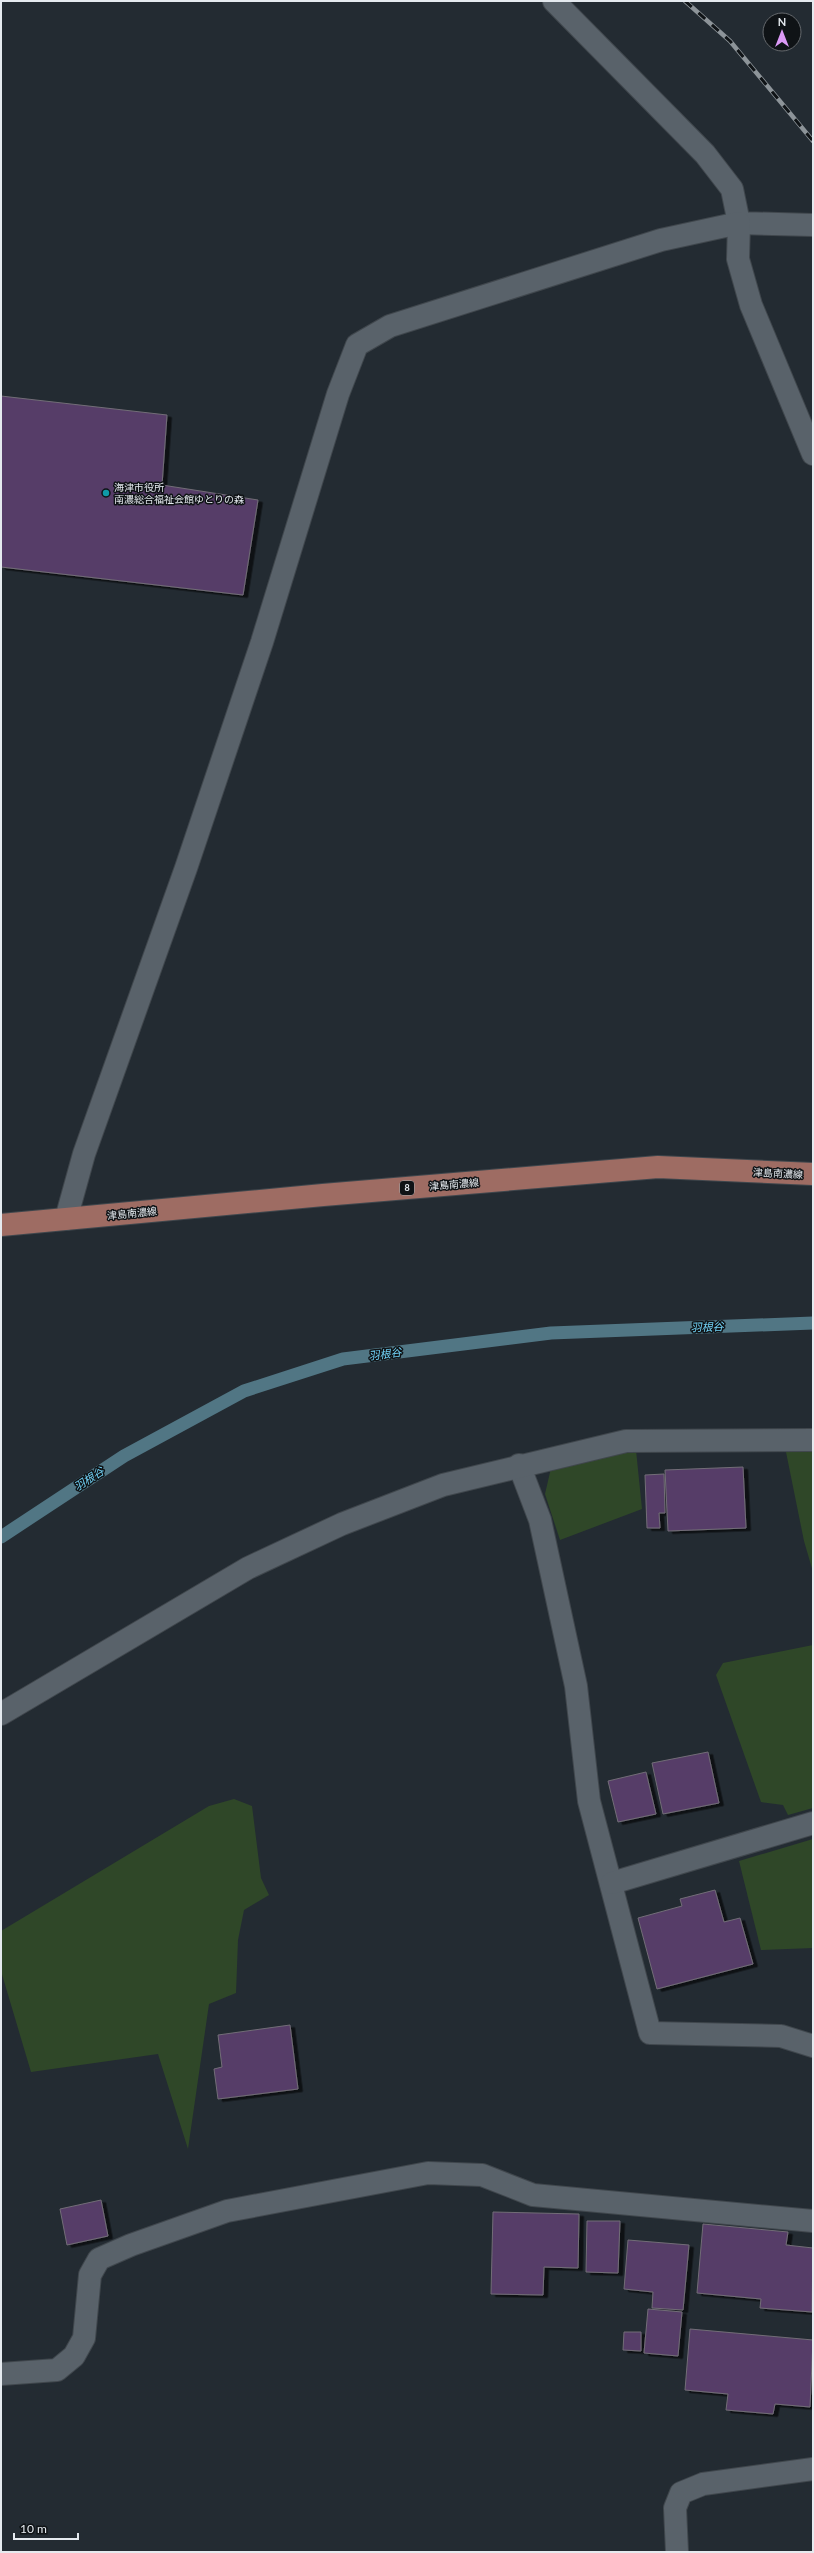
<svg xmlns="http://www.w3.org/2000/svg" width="814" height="2553" font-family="Lato,'Noto Sans JP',sans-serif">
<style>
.green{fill:#2f4728}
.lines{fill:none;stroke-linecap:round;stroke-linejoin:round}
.stream{stroke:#517684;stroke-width:13}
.building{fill:#563e68;stroke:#726d77;filter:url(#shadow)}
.street-casing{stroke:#40474d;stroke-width:24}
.primary-casing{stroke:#40474d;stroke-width:24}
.street{stroke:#59626a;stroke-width:22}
.primary{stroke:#9e6c63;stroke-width:22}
.rail-casing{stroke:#8d9499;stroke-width:4.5}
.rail{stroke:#0f1316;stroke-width:3;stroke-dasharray:9;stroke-linecap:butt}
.culture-dot{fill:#0f9aa8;stroke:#0f1316;stroke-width:1.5}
.labels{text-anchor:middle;stroke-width:3;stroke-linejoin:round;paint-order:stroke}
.shield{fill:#0f1316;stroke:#a5aaae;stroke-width:1}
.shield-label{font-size:9px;font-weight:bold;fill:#e5eaef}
.poi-label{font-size:10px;fill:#e5eaef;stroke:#0f1316;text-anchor:start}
.street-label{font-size:10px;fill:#e5eaef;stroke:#0f1316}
.water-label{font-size:11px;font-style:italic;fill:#72d4f8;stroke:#0f1316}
</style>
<defs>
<filter id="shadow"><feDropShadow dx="4.5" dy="2.5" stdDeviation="0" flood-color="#0009"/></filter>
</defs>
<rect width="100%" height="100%" fill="#232b32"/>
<g class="green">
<path d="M 636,1450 L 642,1509 L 560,1540 L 545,1494 L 551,1468 Z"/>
<path d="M 813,1451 L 813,1572 L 804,1541 L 786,1452 Z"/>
<path d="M 813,1645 L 813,1808 L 788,1815 L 783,1805 L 761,1802 L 716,1675 L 723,1663 Z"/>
<path d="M 234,1799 L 252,1806 L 261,1878 L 269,1895 L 244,1910 L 238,1940 L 236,1993 L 209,2004 L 188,2149 L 158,2054 L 31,2072 L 1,1971 L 1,1931 L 209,1806 Z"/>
<path d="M 813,1839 L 813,1948 L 761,1950 L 739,1861 Z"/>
</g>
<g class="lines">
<path class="stream" d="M 1,1537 L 124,1456 L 244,1391 L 343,1359 L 551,1333 L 813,1323"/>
</g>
<g class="building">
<path d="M 1,396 L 167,415 L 162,485 L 258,500 L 243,595 L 1,567 Z"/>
<path d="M 743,1467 L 746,1528 L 668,1531 L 665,1470 Z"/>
<path d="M 664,1474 L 665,1513 L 659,1513 L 660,1528 L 647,1528 L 645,1475 Z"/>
<path d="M 708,1752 L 719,1803 L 663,1814 L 652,1763 Z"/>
<path d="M 646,1772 L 656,1814 L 618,1822 L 608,1781 Z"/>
<path d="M 715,1890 L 724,1922 L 740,1918 L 753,1964 L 657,1989 L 638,1918 L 682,1906 L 680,1899 Z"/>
<path d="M 290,2025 L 298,2089 L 218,2099 L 214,2069 L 222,2067 L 218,2035 Z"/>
<path d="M 101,2200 L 108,2236 L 67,2245 L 60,2209 Z"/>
<path d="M 493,2212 L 579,2214 L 578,2268 L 544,2267 L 543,2295 L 491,2294 Z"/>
<path d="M 587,2221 L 620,2221 L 618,2273 L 586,2272 Z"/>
<path d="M 703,2224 L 788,2232 L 786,2245 L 813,2248 L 812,2312 L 760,2308 L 761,2299 L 697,2293 Z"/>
<path d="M 628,2240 L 689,2245 L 683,2310 L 652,2308 L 653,2292 L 624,2289 Z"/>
<path d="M 648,2309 L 682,2312 L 678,2356 L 644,2353 Z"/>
<path d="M 690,2329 L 813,2340 L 810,2407 L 775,2404 L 773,2414 L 726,2410 L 728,2394 L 685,2390 Z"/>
<path d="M 624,2332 L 641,2332 L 641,2351 L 623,2350 Z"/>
</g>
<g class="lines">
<g class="street-casing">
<g id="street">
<path d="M 554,1 L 705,154 L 732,189 L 739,223 L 813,225"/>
<path d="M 66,1219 L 84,1154 L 186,868 L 262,642 L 338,394 L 357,345 L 390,326 L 661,240 L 739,223 L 738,259 L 751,305 L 813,454"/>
<path d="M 519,1465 L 540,1520 L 576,1686 L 589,1801 L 650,2033 L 781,2036 L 813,2046"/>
<path d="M 1,1714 L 248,1568 L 342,1524 L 443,1485 L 626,1441 L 813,1440"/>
<path d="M 612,1883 L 813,1823"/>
<path d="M 1,2374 L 57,2370 L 74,2356 L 84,2338 L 90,2275 L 99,2259 L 131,2245 L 227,2211 L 428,2173 L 482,2175 L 533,2195 L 813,2221"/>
<path d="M 677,2552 L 675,2508 L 681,2493 L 703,2484 L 813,2469"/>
</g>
</g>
<g class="primary-casing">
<path id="primary" d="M 1,1225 L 323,1195 L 658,1167 L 813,1174"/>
</g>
<use href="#street" class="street"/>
<use href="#primary" class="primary"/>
<g class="rail-casing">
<path id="rail" d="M 685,1 L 730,41 L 813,141"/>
</g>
<use href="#rail" class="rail"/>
</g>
<circle class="culture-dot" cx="106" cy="493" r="4"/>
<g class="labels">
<rect class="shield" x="400" y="1181" width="14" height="14" rx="3"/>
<g class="shield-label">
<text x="407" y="1191">8</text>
</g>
<g class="poi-label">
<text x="114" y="491">海津市役所<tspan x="114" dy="12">南濃総合福祉会館ゆとりの森</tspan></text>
</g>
<g class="street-label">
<text transform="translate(778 1173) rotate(3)" y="4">津島南濃線</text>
<text transform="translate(454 1184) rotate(-5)" y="4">津島南濃線</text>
<text transform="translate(132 1213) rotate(-6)" y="4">津島南濃線</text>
</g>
<g class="water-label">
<text transform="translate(707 1327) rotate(-2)" y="4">羽根谷</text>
<text transform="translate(385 1354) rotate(-7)" y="4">羽根谷</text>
<text transform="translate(89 1479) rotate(-33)" y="4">羽根谷</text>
</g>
</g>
<rect width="814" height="2553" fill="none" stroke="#e5eaef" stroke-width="4"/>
<g transform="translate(782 32)"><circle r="19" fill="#0f1316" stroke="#65696d"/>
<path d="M0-3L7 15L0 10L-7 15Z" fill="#db99f5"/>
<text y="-6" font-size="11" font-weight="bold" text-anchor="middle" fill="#e5eaef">N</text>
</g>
<path d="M14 2533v6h64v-6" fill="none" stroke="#e5eaef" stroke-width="2"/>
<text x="20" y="2533" font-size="12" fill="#e5eaef" stroke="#0f1316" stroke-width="3" paint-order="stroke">10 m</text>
</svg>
